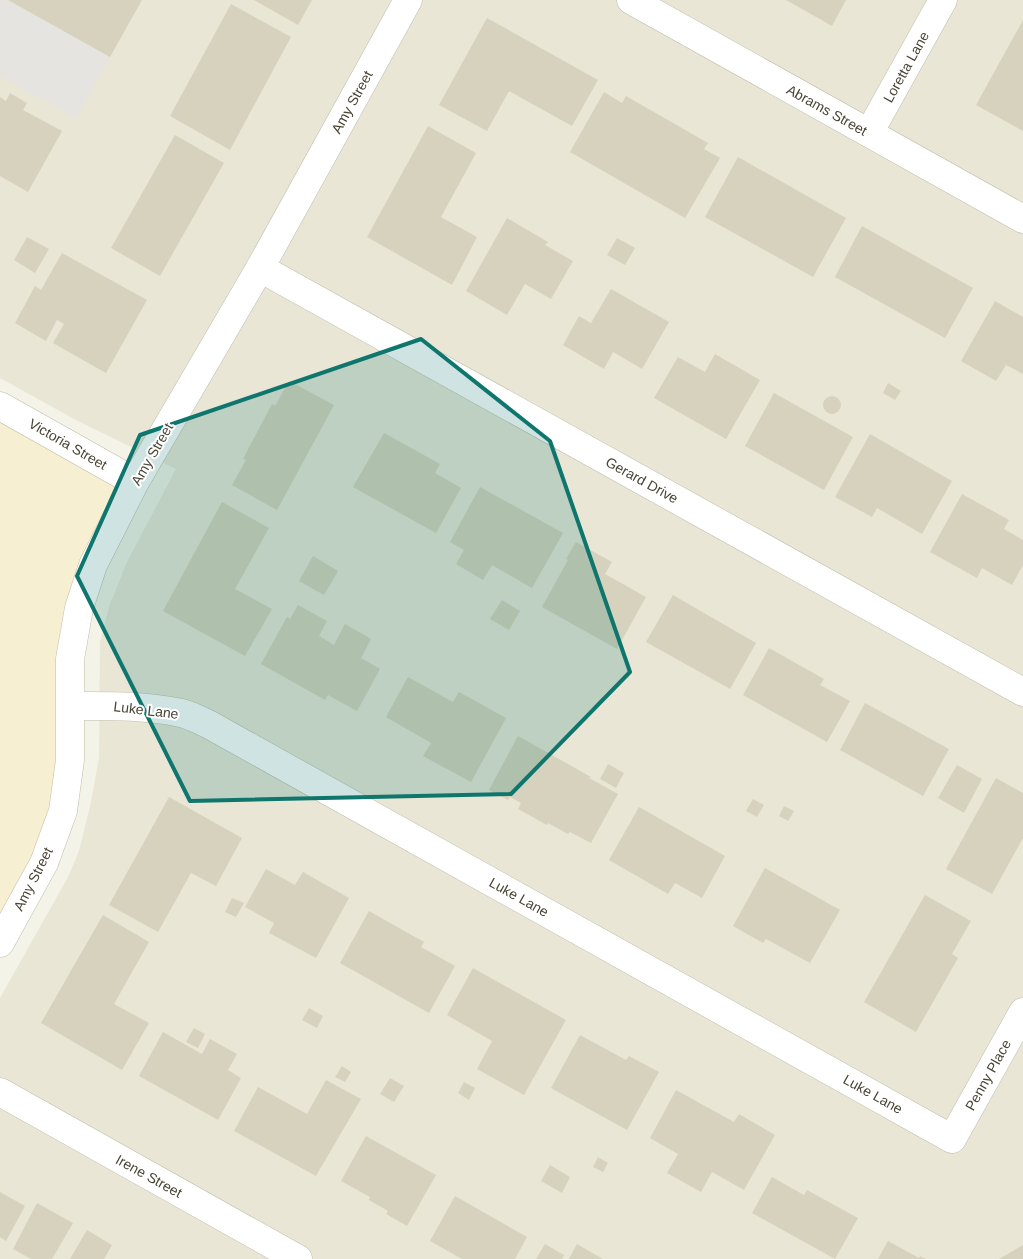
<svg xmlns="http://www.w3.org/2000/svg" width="1023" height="1259" font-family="Arial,sans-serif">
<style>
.residential{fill:#e9e6d6}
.commercial{fill:#f7efd2}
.parking{fill:#e6e4e0}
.building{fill:#d7d2bd}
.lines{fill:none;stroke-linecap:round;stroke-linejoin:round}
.minor-casing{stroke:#c0bdaa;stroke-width:29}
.minor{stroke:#fff;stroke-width:28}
.marked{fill:#0f766e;fill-opacity:0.2;stroke:#0f766e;stroke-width:4;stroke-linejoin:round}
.labels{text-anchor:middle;stroke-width:4;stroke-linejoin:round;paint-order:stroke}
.street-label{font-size:14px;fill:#484536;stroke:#fff}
</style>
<rect width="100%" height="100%" fill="#f4f3e8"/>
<path class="residential" d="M 0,0 L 1023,0 L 1023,1259 L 0,1259 L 0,998 L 68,877 L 79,851 L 91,802 L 99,757 L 100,642 L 109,607 L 126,564 L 176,469 L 76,420 L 0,378 Z"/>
<path class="commercial" d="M 0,406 L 135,482 L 93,565 L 70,760 L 0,943 Z"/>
<path class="parking" d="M 0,0 L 8,0 L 110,57 L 76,118 L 0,76 Z"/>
<g class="building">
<path d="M 8,0 L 142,0 L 110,57 Z"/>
<path d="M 254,0 L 312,0 L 298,25 Z"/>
<path d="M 786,0 L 846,0 L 832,26 Z"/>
<path d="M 231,4 L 291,37 L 230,150 L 170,116 Z"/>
<path d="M 487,18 L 598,80 L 572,126 L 509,91 L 487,131 L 439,105 Z"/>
<path d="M 1023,20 L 1023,131 L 976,105 Z"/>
<path d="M 604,92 L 622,103 L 626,96 L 708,143 L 704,149 L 720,158 L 685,218 L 570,152 Z"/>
<path d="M 10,93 L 27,103 L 23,110 L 62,131 L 28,192 L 0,176 L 0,97 L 6,101 Z"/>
<path d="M 428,126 L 476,153 L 441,217 L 477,237 L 452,285 L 367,237 Z"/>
<path d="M 175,135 L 224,163 L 160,276 L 111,248 Z"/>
<path d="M 738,157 L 846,218 L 813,277 L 705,217 Z"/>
<path d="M 507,218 L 548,242 L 545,245 L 573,261 L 551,299 L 525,284 L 507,315 L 466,291 Z"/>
<path d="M 862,226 L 973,288 L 945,338 L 835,277 Z"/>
<path d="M 27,237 L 49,249 L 35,273 L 14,260 Z"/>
<path d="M 617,238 L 635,248 L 625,265 L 607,255 Z"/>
<path d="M 62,253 L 147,300 L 106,373 L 53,343 L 64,324 L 57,320 L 46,341 L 15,323 L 35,286 L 41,290 Z"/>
<path d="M 611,289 L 669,322 L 642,369 L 613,352 L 604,369 L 563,345 L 579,316 L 591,323 Z"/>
<path d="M 995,301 L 1023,317 L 1023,374 L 1006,365 L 996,381 L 961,361 Z"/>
<path d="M 715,354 L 760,380 L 726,439 L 654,398 L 678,357 L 705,372 Z"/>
<path d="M 289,381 L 334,405 L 277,510 L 232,485 L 246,460 L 243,459 L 272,404 L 275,406 Z"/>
<path d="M 888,383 L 901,391 L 895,400 L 883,393 Z"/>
<path d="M 774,393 L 853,437 L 824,490 L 745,446 Z"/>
<circle cx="832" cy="405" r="9"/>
<path d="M 384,433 L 440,464 L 435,473 L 461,488 L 436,533 L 353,487 Z"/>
<path d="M 870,434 L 952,481 L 922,534 L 877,508 L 872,517 L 835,497 Z"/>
<path d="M 480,487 L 563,533 L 532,588 L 492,565 L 483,580 L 456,564 L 464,550 L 450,542 Z"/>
<path d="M 962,494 L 1009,520 L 1004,529 L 1023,540 L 1023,565 L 1012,585 L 982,568 L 977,578 L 930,552 Z"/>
<path d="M 222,502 L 269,528 L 235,589 L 272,609 L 245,656 L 163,611 Z"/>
<path d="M 576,542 L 612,562 L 605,574 L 646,597 L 617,649 L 542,607 L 568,560 L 566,559 Z"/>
<path d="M 313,556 L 338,571 L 324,595 L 299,581 Z"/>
<path d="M 673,595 L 756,643 L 730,689 L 646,642 Z"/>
<path d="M 502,600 L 520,611 L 509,630 L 490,619 Z"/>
<path d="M 298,605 L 327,621 L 319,636 L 334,645 L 345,624 L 371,639 L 361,658 L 380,669 L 357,711 L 328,695 L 325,700 L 261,664 L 287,617 L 290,619 Z"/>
<path d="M 769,648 L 824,679 L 820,685 L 850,701 L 827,742 L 743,695 Z"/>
<path d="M 408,677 L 453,702 L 459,692 L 506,718 L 471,782 L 423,756 L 431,743 L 386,717 Z"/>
<path d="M 865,703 L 949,749 L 923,796 L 840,750 Z"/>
<path d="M 518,736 L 591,777 L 589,778 L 618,794 L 591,843 L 570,832 L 568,834 L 548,823 L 547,825 L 518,809 L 521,803 L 510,797 L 508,800 L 489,790 Z"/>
<path d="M 608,764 L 624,773 L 616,788 L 600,779 Z"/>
<path d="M 957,765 L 982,779 L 964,813 L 938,798 Z"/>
<path d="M 996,778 L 1023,793 L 1023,838 L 992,894 L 946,869 Z"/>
<path d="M 169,797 L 242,838 L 216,886 L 191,873 L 158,932 L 109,905 Z"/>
<path d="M 753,799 L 764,805 L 757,817 L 746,811 Z"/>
<path d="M 784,806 L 794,811 L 788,821 L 779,816 Z"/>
<path d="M 639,807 L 725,856 L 702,898 L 675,883 L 668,894 L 609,860 Z"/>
<path d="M 765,868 L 840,910 L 810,963 L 766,939 L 763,943 L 733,926 Z"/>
<path d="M 266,869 L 295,885 L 303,872 L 349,898 L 316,958 L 269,933 L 274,923 L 245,907 Z"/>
<path d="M 925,895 L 971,921 L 952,954 L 958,958 L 916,1032 L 864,1002 Z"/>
<path d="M 232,898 L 244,903 L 236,917 L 225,912 Z"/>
<path d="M 369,911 L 424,942 L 421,947 L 455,966 L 429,1013 L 340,963 Z"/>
<path d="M 103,915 L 149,942 L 114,1004 L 149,1023 L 122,1070 L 41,1023 Z"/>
<path d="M 473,968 L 566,1020 L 524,1095 L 477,1069 L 492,1041 L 447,1015 Z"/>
<path d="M 309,1008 L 323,1016 L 317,1028 L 302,1020 Z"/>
<path d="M 194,1028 L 205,1034 L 198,1048 L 186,1042 Z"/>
<path d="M 163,1032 L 202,1054 L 210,1039 L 237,1054 L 228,1070 L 241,1078 L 218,1120 L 139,1076 Z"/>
<path d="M 580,1035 L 626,1060 L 629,1056 L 659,1072 L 627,1130 L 551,1088 Z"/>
<path d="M 342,1066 L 351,1072 L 345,1082 L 335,1077 Z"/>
<path d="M 390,1078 L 404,1086 L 394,1102 L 380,1094 Z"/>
<path d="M 326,1080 L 361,1099 L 316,1176 L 234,1131 L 258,1087 L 307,1114 Z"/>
<path d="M 464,1082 L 475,1088 L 469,1100 L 458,1093 Z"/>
<path d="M 676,1090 L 734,1122 L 739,1114 L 775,1135 L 744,1190 L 712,1172 L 701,1192 L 667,1173 L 678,1154 L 650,1138 Z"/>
<path d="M 366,1136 L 436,1175 L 407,1226 L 386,1214 L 388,1211 L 369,1200 L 370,1197 L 341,1181 Z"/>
<path d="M 598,1157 L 608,1163 L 603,1172 L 593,1167 Z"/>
<path d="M 550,1165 L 570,1177 L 562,1193 L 541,1181 Z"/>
<path d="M 772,1177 L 804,1195 L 807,1190 L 858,1218 L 835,1259 L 752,1213 Z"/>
<path d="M 0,1192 L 25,1206 L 6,1241 L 0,1237 Z"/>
<path d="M 455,1196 L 527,1237 L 515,1259 L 462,1259 L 430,1241 Z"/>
<path d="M 37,1203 L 73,1223 L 52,1259 L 31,1259 L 13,1249 Z"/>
<path d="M 87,1230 L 112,1245 L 104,1259 L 70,1259 Z"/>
<path d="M 888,1241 L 919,1258 L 920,1256 L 926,1259 L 878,1259 Z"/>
<path d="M 545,1244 L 564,1255 L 562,1259 L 536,1259 Z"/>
<path d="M 577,1244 L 603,1259 L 569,1259 Z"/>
<path d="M 1023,1245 L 1023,1259 L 999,1259 Z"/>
</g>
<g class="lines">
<g class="minor-casing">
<g id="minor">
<path d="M 631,0 L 1023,219"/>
<path d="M 869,133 L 943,0"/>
<path d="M 260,268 L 1023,692"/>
<path d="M 0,406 L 135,482"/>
<path d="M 71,706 C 108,706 144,705 181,713 C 191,715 201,721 210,725 L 952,1139 L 1023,1012"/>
<path d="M 0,943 L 44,863 L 63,811 L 70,760 L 70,659 L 79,608 L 93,565 L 135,482 L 260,268 L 408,0"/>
<path d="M 0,1092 L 298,1259"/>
</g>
</g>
<use href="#minor" class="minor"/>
</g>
<path class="marked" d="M 421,339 L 550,441 L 630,672 L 511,794 L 190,801 L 77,576 L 140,435 Z"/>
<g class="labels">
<g class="street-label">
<text transform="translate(906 67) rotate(-61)" y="5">Loretta Lane</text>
<text transform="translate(352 102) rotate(-61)" y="5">Amy Street</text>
<text transform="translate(827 110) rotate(29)" y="5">Abrams Street</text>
<text transform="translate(68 444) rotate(30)" y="5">Victoria Street</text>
<text transform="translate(152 454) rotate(-60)" y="5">Amy Street</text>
<text transform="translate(642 480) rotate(29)" y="5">Gerard Drive</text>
<text transform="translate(146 710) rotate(7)" y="5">Luke Lane</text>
<text transform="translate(33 879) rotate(-63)" y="5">Amy Street</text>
<text transform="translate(519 897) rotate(29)" y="5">Luke Lane</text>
<text transform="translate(988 1075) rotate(-61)" y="5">Penny Place</text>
<text transform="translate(873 1094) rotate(29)" y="5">Luke Lane</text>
<text transform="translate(149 1176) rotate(29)" y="5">Irene Street</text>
</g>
</g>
</svg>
